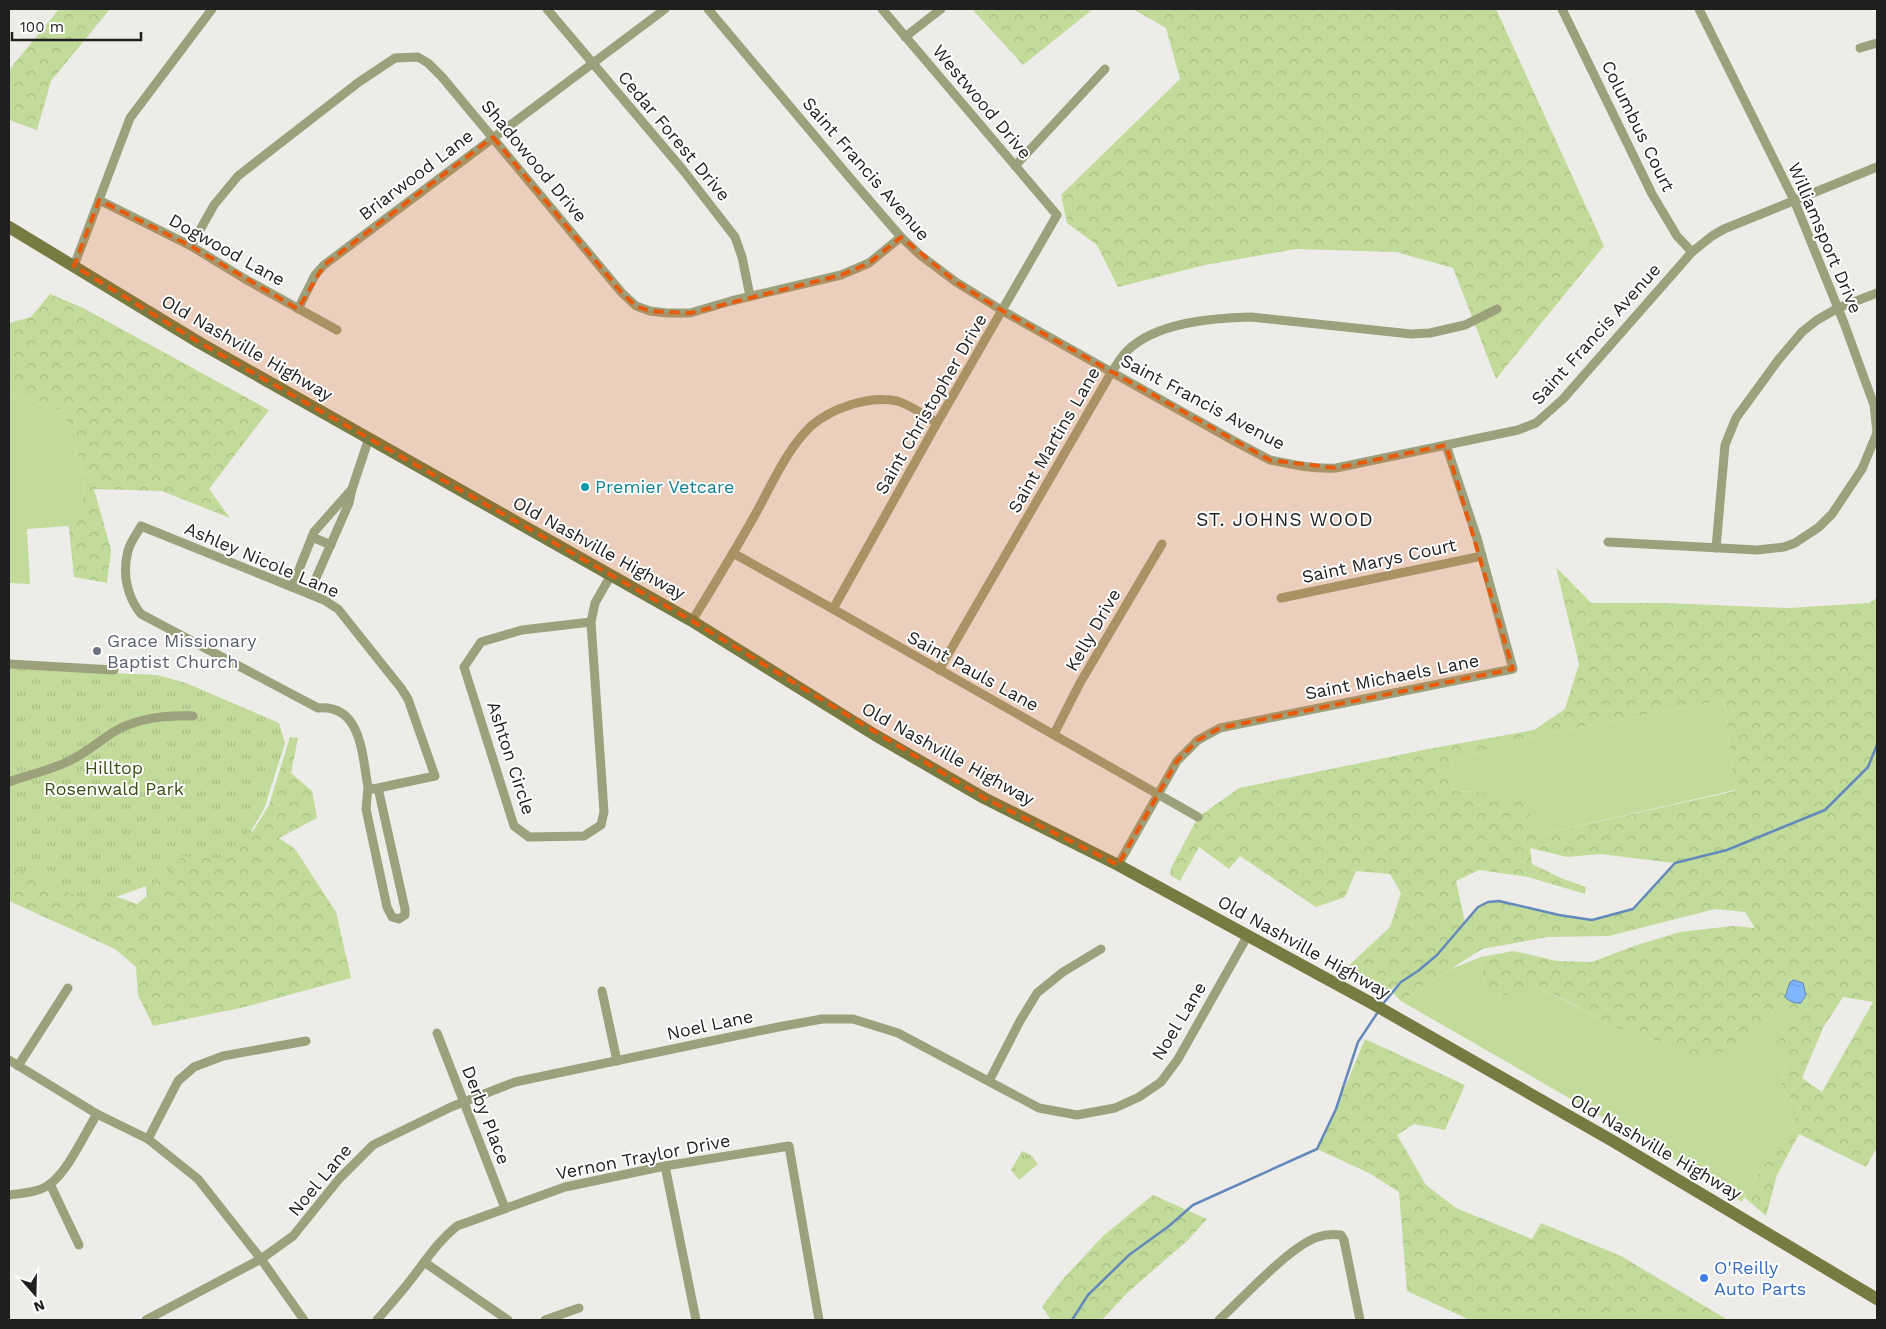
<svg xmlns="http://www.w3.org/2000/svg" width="1886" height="1329" font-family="'Work Sans',sans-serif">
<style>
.green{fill:#c2db9a}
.forest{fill:url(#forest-crowns);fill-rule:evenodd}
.park{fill:url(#park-tufts)}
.water{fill:url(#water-ripples);stroke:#6389bb}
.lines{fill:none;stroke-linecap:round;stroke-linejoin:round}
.stream{stroke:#6389bb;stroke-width:2.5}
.minor{stroke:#9ca07b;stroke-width:9}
.secondary{stroke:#767b42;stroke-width:12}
.marked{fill:#e8590c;fill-opacity:0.2;stroke:#e8590c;stroke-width:4;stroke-dasharray:10 6;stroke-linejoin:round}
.culture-dot{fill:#0f9aa8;stroke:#fff;stroke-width:2}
.worship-dot{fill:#6b7280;stroke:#fff;stroke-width:2}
.shop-dot{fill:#3f7fe0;stroke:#fff;stroke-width:2}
.labels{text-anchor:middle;stroke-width:4;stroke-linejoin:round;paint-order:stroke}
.street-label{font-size:18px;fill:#201f1e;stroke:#fff}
.culture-label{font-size:18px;fill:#0d838f;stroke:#fff;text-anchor:start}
.worship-label{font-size:18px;fill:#5b616d;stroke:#fff;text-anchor:start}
.park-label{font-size:18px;fill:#3d5012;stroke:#fff}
.shop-label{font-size:18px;fill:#366cbe;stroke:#fff;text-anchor:start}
.neighbourhood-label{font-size:19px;letter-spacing:1px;fill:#201f1e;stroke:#fff}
</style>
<defs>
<pattern id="forest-crowns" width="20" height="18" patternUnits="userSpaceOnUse" patternTransform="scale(1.25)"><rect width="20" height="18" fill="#c2db9a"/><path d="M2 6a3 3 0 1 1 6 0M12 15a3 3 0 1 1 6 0" fill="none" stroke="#a6bc84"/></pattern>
<pattern id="park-tufts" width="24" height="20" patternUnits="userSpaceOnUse" patternTransform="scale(1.25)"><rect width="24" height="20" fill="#c2db9a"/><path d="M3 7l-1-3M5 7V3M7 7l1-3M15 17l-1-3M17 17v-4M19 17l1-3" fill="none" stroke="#a6bc84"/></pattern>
<pattern id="water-ripples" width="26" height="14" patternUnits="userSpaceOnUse" patternTransform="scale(1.25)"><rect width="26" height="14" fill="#80b6fe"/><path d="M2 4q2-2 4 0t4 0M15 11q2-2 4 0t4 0" fill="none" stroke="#6e9cd9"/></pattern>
</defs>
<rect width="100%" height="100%" fill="#edece9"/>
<g class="green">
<path d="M 9,391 L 64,412 L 85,480 L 82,504 L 68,519 L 69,526 L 27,529 L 30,584 L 9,583 Z"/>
<path d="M 1724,700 L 1735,790 L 1539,835 L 1478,792 L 1455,791 L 1447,776 L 1454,760 L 1535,736 Z"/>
<path d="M 1481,957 L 1484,985 L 1532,986 L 1559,997 L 1613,1027 L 1661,1042 L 1699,1063 L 1758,1031 L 1776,1007 L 1792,1026 L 1788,1059 L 1780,1088 L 1801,1108 L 1744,1197 L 1742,1202 L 1661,1151 L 1401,1001 L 1451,969 Z"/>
</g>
<g class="forest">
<path d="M 59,9 L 110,9 L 51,81 L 37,130 L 9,120 L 9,70 Z"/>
<path d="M 972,9 L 1093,9 L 1023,65 Z"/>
<path d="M 1133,9 L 1496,9 L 1604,246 L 1496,379 L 1453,268 L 1396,252 L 1296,249 L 1205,265 L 1118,287 L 1097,245 L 1067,223 L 1061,195 L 1180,79 L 1166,28 Z"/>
<path d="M 50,294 L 83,308 L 269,410 L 209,489 L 230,518 L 162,491 L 94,489 L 111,550 L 107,583 L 74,577 L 68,519 L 82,504 L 85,480 L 64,412 L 9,391 L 9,323 L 31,317 Z"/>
<path d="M 1556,567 L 1591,603 L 1664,603 L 1789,608 L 1869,603 L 1877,598 L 1877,1147 L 1866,1167 L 1799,1134 L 1777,1175 L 1766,1216 L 1744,1197 L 1801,1108 L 1780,1088 L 1788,1059 L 1776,1043 L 1792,1026 L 1776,1007 L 1758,1031 L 1739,1045 L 1699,1063 L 1661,1042 L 1613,1027 L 1560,997 L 1532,986 L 1501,996 L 1484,985 L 1481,957 L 1514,951 L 1557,961 L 1592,962 L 1634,946 L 1680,932 L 1733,926 L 1755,928 L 1745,912 L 1715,909 L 1609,936 L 1547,937 L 1482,949 L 1401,1001 L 1392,992 L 1398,984 L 1388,992 L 1380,992 L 1344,970 L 1390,927 L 1401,893 L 1390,874 L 1356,871 L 1345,897 L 1316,907 L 1240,856 L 1229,869 L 1199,847 L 1180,881 L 1170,875 L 1171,868 L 1198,817 L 1239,788 L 1428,749 L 1534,730 L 1565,709 L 1579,664 ZM 1724,700 L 1735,791 L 1539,835 L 1525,801 L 1478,792 L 1455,791 L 1447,776 L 1454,760 L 1535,736 ZM 1530,848 L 1567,857 L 1600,854 L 1674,863 L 1633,909 L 1592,920 L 1559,915 L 1499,901 L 1488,902 L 1478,907 L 1465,922 L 1456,881 L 1479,870 L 1528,877 L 1585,894 L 1586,887 L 1561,878 L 1532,864 ZM 1843,997 L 1873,1002 L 1822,1092 L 1802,1078 L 1823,1028 Z"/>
<path d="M 290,737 L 298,738 L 291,773 L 312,791 L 317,818 L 279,838 L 295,849 L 336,912 L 351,978 L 245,1007 L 153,1026 L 138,995 L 136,967 L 115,949 L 9,901 L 9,858 L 137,904 L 147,896 L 145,880 L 165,857 L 224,836 L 253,831 L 269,805 Z"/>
<path d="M 1365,1039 L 1465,1085 L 1445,1130 L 1414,1124 L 1397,1135 L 1426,1185 L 1456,1208 L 1532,1239 L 1541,1223 L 1621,1256 L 1728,1320 L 1470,1320 L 1407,1291 L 1399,1192 L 1369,1173 L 1317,1149 L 1336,1109 Z"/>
<path d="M 1153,1195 L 1207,1219 L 1187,1241 L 1127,1293 L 1102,1320 L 1051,1320 L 1042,1307 L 1062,1280 L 1103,1236 Z"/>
</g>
<g class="park">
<path d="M 9,668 L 157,675 L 186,683 L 279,723 L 285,743 L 264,809 L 251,831 L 219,858 L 183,856 L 157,882 L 94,905 L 9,865 Z"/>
<path d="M 1022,1151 L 1032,1156 L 1038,1164 L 1019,1180 L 1011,1170 Z"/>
</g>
<path class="water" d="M 1794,980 L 1803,983 L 1806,995 L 1801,1003 C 1795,1004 1789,1001 1785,997 L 1790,982 Z"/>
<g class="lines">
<g class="stream">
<path d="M 1382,1005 L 1401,982 L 1418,971 L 1437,955 L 1478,907 L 1488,902 L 1499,901 L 1559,915 L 1592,920 L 1633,909 L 1675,863 L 1727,850 L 1825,810 L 1868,767 L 1877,745"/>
<path d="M 1072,1320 L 1088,1295 L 1129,1255 L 1169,1226 L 1193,1205 L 1317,1149 L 1336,1109 L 1358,1042 L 1378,1012"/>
</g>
<g class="minor">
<path d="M 547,9 L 683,170 L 735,237 L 742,257 L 750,296"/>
<path d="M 708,9 L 850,178 L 901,237 L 920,255 L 956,282 L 1003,311 L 1236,442 L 1270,460 C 1293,465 1313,469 1336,468 L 1518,430 L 1536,423 L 1563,399 L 1692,252 L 1712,236 L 1724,229 L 1877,167"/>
<path d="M 1562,9 L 1652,194 L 1677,236 L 1692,252"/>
<path d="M 905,37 L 941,9"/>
<path d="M 1860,48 L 1877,43"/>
<path d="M 1015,166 L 1105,69"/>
<path d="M 99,200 L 191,246 L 245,279 L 337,330"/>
<path d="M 191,246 L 214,205 L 238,176 L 359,82 L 395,58 L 418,57 L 428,63 L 442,77 L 622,293 L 636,306 L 650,311 L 667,313 L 690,313 L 731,301 L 841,275 L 869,263 L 901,237"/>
<path d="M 74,266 L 130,118 L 212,9"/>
<path d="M 298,309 L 315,275 L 324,265 L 665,9"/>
<path d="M 312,537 L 331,545"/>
<path d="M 1608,542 L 1757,550 L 1784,547 L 1795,543 L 1819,527 L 1832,514 L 1862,469 L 1877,433 L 1874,405 L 1844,323 L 1794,200 L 1699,9"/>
<path d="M 1716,548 L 1725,445 L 1736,418 L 1779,359 L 1802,332 L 1817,320 L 1838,308 L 1877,293"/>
<path d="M 733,553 L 833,609 L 1198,817"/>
<path d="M 292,587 L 314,532 L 352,489"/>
<path d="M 309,594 L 349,503 L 352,489 L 369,438"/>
<path d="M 1281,598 L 1482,556"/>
<path d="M 833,609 L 937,423 L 1057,215 L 882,9"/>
<path d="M 692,621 C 714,585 736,549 756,513 C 772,484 787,449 811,426 C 832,408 869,395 897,401 C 909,404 926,416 937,423"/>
<path d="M 591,622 L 522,630 L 481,642 L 464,667 L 514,826 L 529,837 L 584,836 L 601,825 L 604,812 L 591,622 L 595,603 L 611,575"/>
<path d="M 9,664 L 114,670"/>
<path d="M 939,670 L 1111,373 C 1116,366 1121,357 1127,351 C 1156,322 1213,318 1251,317 L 1411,334 L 1430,333 L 1465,325 L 1497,309"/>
<path d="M 1054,734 L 1080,683 L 1162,544"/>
<path d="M 9,782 C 28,775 48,771 67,762 C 83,755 97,743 112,733 C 136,718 164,715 193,716"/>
<path d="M 368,787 L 366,809 L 387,907 L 392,917 L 399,919 L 405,915 L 405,909 L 378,788 L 435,776 L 408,699 L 401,688 L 338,609 L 324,600 L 141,526 C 137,534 130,542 128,551 C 122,573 127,597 141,614 L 318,708 C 362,704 362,756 368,787 L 373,789 L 378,788"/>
<path d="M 1118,865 L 1177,761 L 1198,740 L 1220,728 L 1513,669 L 1477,538 L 1446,445"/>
<path d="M 602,991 L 617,1061"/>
<path d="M 437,1033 L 505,1208"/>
<path d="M 9,1060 L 97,1114 L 148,1139 L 198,1179 L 261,1259 L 304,1320"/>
<path d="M 18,1066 L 68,988"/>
<path d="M 989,1081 L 1020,1021 L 1037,993 L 1063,972 L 1101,949"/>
<path d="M 148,1139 L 178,1081 L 194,1067 L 223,1056 L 306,1041"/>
<path d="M 665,1166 L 696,1320"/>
<path d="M 50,1184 L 79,1245"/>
<path d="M 9,1195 C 22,1193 38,1193 50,1184 C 68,1171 85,1133 97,1114"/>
<path d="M 424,1262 L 508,1320"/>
<path d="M 146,1320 L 261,1259 L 293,1236 L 339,1179 L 373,1145 L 451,1107 L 515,1082 L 778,1027 L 822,1019 L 853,1019 L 898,1033 L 1039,1108 L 1077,1115 L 1115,1108 L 1139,1097 L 1161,1082 L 1178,1059 L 1248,935"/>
<path d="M 377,1320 C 388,1307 399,1295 409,1282 C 425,1262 437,1242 457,1226 L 565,1187 L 665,1166 L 789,1146 L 819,1320"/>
<path d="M 545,1320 L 579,1308"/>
<path d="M 1219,1320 C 1242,1299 1291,1245 1318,1237 C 1326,1234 1333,1234 1341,1235 L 1344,1240 L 1360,1320"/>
</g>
<path class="secondary" d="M 9,227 L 200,343 L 692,621 L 875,735 L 984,798 L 1118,865 L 1373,1004 L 1611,1140 L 1877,1299"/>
</g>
<path class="marked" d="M 493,137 L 622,293 L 636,306 L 650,311 L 690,313 L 841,275 L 869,263 L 901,237 L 956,282 L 1003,311 L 1270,460 L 1336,468 L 1446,445 L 1513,669 L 1220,728 L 1198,740 L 1177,761 L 1118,865 L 984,798 L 692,621 L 200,343 L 74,266 L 99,200 L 191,246 L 298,309 L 324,265 Z"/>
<circle class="culture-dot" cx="585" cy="487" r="5"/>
<circle class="worship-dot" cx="97" cy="651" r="5"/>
<circle class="shop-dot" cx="1704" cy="1278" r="5"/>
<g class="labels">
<g class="street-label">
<text transform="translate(982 102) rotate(50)" y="6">Westwood Drive</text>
<text transform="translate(1638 126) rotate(64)" y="6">Columbus Court</text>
<text transform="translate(674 136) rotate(50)" y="6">Cedar Forest Drive</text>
<text transform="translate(534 161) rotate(50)" y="6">Shadowood Drive</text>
<text transform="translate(866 169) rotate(49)" y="6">Saint Francis Avenue</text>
<text transform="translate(416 175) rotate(-37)" y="6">Briarwood Lane</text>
<text transform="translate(1825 238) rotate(67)" y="6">Williamsport Drive</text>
<text transform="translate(227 250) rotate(29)" y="6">Dogwood Lane</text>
<text transform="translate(1596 334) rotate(-48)" y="6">Saint Francis Avenue</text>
<text transform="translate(247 348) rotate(30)" y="6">Old Nashville Highway</text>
<text transform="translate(1203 402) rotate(28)" y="6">Saint Francis Avenue</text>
<text transform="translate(931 404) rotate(-60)" y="6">Saint Christopher Drive</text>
<text transform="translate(1054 440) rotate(-60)" y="6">Saint Martins Lane</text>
<text transform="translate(599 548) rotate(29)" y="6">Old Nashville Highway</text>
<text transform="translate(262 560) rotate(23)" y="6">Ashley Nicole Lane</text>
<text transform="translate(1379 561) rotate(-12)" y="6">Saint Marys Court</text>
<text transform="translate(1093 630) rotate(-60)" y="6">Kelly Drive</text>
<text transform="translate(973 671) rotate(29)" y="6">Saint Pauls Lane</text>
<text transform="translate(1392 677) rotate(-11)" y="6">Saint Michaels Lane</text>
<text transform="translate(948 754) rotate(29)" y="6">Old Nashville Highway</text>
<text transform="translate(511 758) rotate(72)" y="6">Ashton Circle</text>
<text transform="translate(1304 947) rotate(29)" y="6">Old Nashville Highway</text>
<text transform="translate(1179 1021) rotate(-59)" y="6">Noel Lane</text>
<text transform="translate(710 1025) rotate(-12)" y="6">Noel Lane</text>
<text transform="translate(486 1115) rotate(69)" y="6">Derby Place</text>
<text transform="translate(1656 1147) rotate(30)" y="6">Old Nashville Highway</text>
<text transform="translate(643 1157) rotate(-11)" y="6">Vernon Traylor Drive</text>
<text transform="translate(320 1180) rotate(-50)" y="6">Noel Lane</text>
</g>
<g class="culture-label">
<text x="595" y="493">Premier Vetcare</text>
</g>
<g class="worship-label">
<text x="107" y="647">Grace Missionary<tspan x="107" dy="21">Baptist Church</tspan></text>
</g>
<g class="park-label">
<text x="114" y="774">Hilltop<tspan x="114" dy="21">Rosenwald Park</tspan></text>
</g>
<g class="shop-label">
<text x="1714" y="1274">O'Reilly<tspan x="1714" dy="21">Auto Parts</tspan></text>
</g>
<g class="neighbourhood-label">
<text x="1285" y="526">ST. JOHNS WOOD</text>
</g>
</g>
<rect width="1886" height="1329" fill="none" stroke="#201f1e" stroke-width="20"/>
<g transform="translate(35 1294) rotate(160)" stroke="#ffffff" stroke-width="4" paint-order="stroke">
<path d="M0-4L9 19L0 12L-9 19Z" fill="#201f1e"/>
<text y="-8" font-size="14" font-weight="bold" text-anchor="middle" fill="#201f1e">N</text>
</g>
<path d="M12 32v8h129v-8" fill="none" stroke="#201f1e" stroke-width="2.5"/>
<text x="20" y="32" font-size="15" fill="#201f1e" stroke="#ffffff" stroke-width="4" paint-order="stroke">100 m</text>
</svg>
